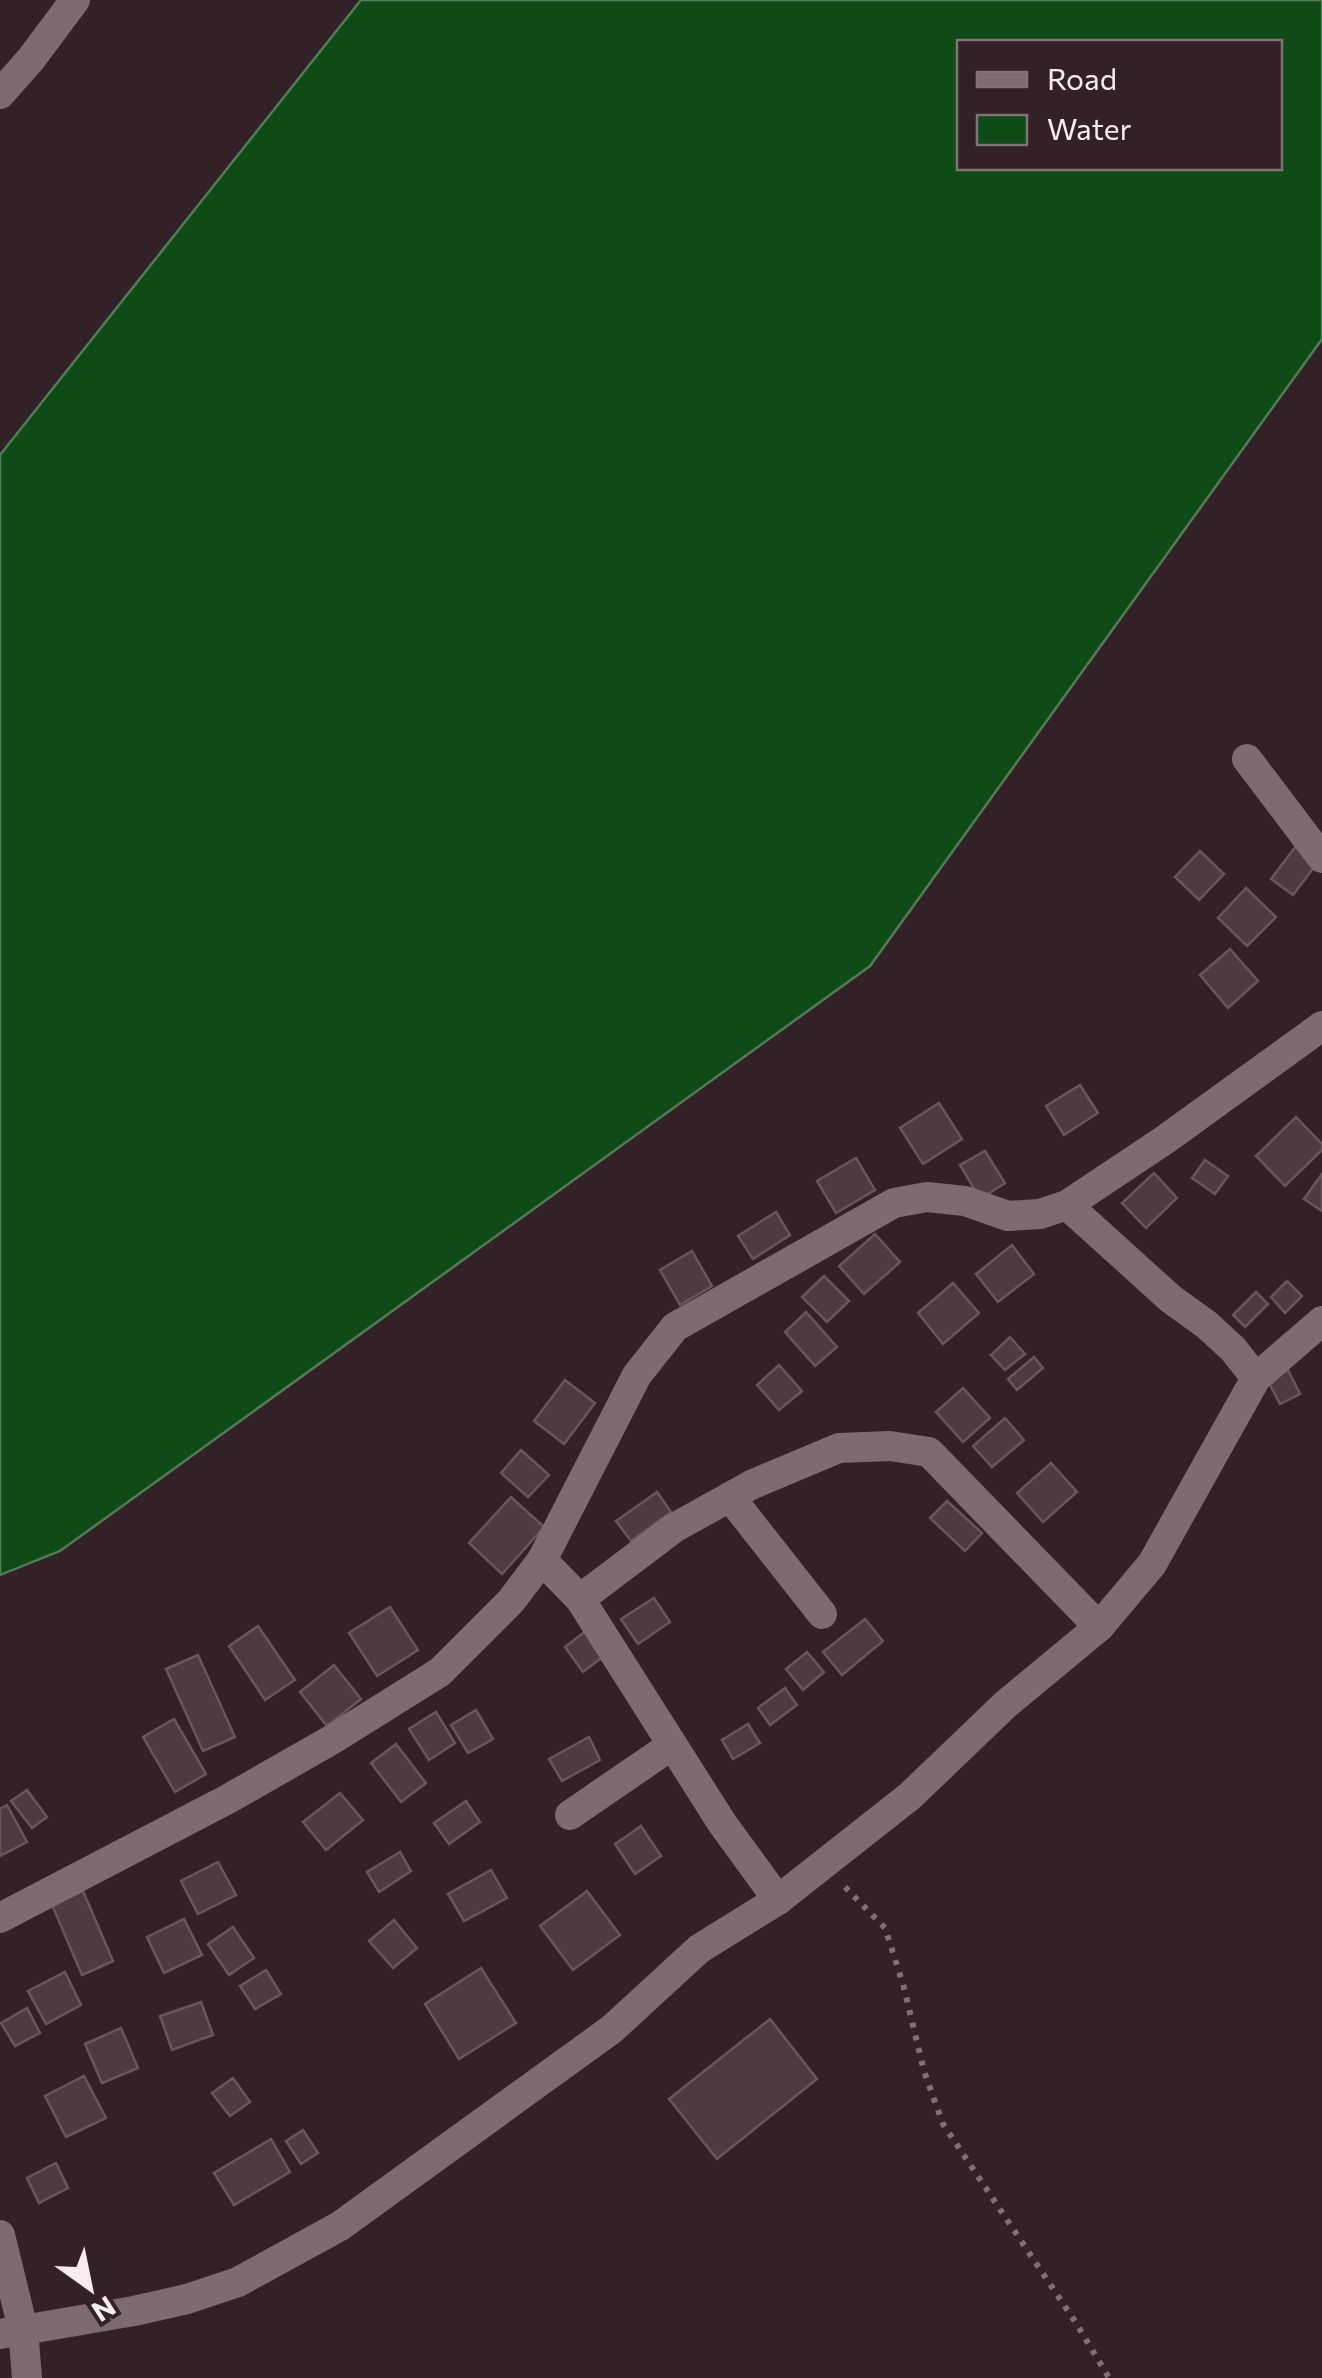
<svg xmlns="http://www.w3.org/2000/svg" width="1322" height="2378" font-family="Commissioner,sans-serif">
<style>
.water{fill:#0e4b16;stroke:#547b57;stroke-width:2.5;fill-rule:evenodd}
.building{fill:#4c3b41;stroke:#68565c;stroke-width:2.5}
.lines{fill:none;stroke-linecap:round;stroke-linejoin:round}
.path{stroke:#7e7075;stroke-width:6;stroke-dasharray:5 8;stroke-linecap:butt}
.street{stroke:#7e6a71;stroke-width:30}
</style>
<rect width="100%" height="100%" fill="#322227"/>
<path class="water" d="M 361,0 L 1322,0 L 1322,339 L 870,966 L 60,1551 L 0,1575 L 0,455 ZM 959,42 L 1280,42 L 1280,168 L 959,168 Z"/>
<g class="building">
<path d="M 1296,846 L 1318,862 L 1293,895 L 1271,879 Z"/>
<path d="M 1200,851 L 1224,874 L 1199,900 L 1175,877 Z"/>
<path d="M 1246,888 L 1276,917 L 1247,946 L 1218,918 Z"/>
<path d="M 1230,949 L 1258,981 L 1228,1008 L 1200,975 Z"/>
<path d="M 1080,1085 L 1098,1113 L 1064,1135 L 1046,1106 Z"/>
<path d="M 939,1103 L 962,1139 L 923,1164 L 900,1128 Z"/>
<path d="M 1296,1117 L 1322,1144 L 1322,1150 L 1285,1186 L 1256,1156 Z"/>
<path d="M 985,1151 L 1005,1183 L 980,1199 L 960,1165 Z"/>
<path d="M 856,1158 L 875,1190 L 836,1213 L 817,1181 Z"/>
<path d="M 1205,1160 L 1228,1176 L 1215,1194 L 1192,1178 Z"/>
<path d="M 1154,1173 L 1177,1198 L 1146,1228 L 1122,1203 Z"/>
<path d="M 1322,1174 L 1322,1211 L 1304,1199 Z"/>
<path d="M 776,1212 L 790,1235 L 753,1259 L 738,1236 Z"/>
<path d="M 875,1234 L 900,1262 L 864,1294 L 839,1266 Z"/>
<path d="M 1012,1245 L 1034,1274 L 998,1302 L 976,1274 Z"/>
<path d="M 692,1251 L 712,1286 L 680,1305 L 660,1270 Z"/>
<path d="M 824,1276 L 849,1301 L 827,1322 L 802,1297 Z"/>
<path d="M 1287,1281 L 1302,1296 L 1285,1313 L 1271,1297 Z"/>
<path d="M 953,1283 L 979,1313 L 943,1344 L 918,1313 Z"/>
<path d="M 1256,1292 L 1268,1304 L 1245,1327 L 1233,1315 Z"/>
<path d="M 806,1312 L 837,1347 L 815,1366 L 785,1332 Z"/>
<path d="M 1010,1337 L 1025,1354 L 1005,1370 L 991,1355 Z"/>
<path d="M 1034,1357 L 1043,1368 L 1017,1390 L 1008,1379 Z"/>
<path d="M 779,1365 L 802,1391 L 779,1410 L 757,1385 Z"/>
<path d="M 1288,1370 L 1300,1394 L 1280,1404 L 1268,1381 Z"/>
<path d="M 565,1380 L 595,1403 L 564,1444 L 534,1421 Z"/>
<path d="M 963,1388 L 990,1418 L 963,1442 L 936,1412 Z"/>
<path d="M 1005,1418 L 1024,1440 L 992,1467 L 973,1446 Z"/>
<path d="M 521,1450 L 549,1475 L 528,1497 L 501,1473 Z"/>
<path d="M 1051,1463 L 1077,1492 L 1043,1522 L 1017,1493 Z"/>
<path d="M 657,1492 L 671,1512 L 631,1541 L 616,1521 Z"/>
<path d="M 511,1497 L 544,1527 L 502,1574 L 469,1543 Z"/>
<path d="M 947,1501 L 982,1533 L 965,1551 L 930,1518 Z"/>
<path d="M 654,1598 L 670,1622 L 638,1644 L 621,1619 Z"/>
<path d="M 390,1607 L 418,1650 L 377,1676 L 349,1633 Z"/>
<path d="M 865,1619 L 883,1641 L 842,1675 L 823,1652 Z"/>
<path d="M 258,1626 L 295,1680 L 265,1700 L 229,1646 Z"/>
<path d="M 587,1630 L 605,1655 L 583,1672 L 565,1647 Z"/>
<path d="M 807,1652 L 824,1672 L 803,1690 L 786,1669 Z"/>
<path d="M 198,1655 L 235,1737 L 203,1751 L 166,1669 Z"/>
<path d="M 334,1665 L 361,1699 L 327,1726 L 300,1692 Z"/>
<path d="M 785,1688 L 797,1705 L 770,1725 L 758,1708 Z"/>
<path d="M 476,1710 L 493,1739 L 468,1753 L 451,1725 Z"/>
<path d="M 436,1712 L 455,1743 L 429,1760 L 409,1729 Z"/>
<path d="M 174,1719 L 206,1774 L 175,1792 L 143,1737 Z"/>
<path d="M 748,1724 L 760,1743 L 733,1759 L 722,1740 Z"/>
<path d="M 589,1737 L 600,1760 L 562,1781 L 549,1759 Z"/>
<path d="M 396,1744 L 426,1783 L 401,1802 L 371,1763 Z"/>
<path d="M 27,1790 L 47,1817 L 32,1828 L 11,1801 Z"/>
<path d="M 340,1793 L 363,1820 L 326,1850 L 303,1822 Z"/>
<path d="M 466,1801 L 480,1822 L 449,1844 L 434,1823 Z"/>
<path d="M 7,1805 L 27,1842 L 0,1856 L 0,1809 Z"/>
<path d="M 641,1826 L 661,1856 L 635,1874 L 615,1844 Z"/>
<path d="M 400,1852 L 411,1871 L 379,1892 L 367,1872 Z"/>
<path d="M 218,1862 L 236,1895 L 198,1914 L 181,1881 Z"/>
<path d="M 491,1870 L 507,1898 L 464,1921 L 448,1894 Z"/>
<path d="M 83,1891 L 113,1961 L 82,1975 L 52,1905 Z"/>
<path d="M 587,1891 L 620,1935 L 573,1970 L 540,1926 Z"/>
<path d="M 184,1919 L 202,1955 L 164,1973 L 147,1937 Z"/>
<path d="M 394,1920 L 417,1948 L 393,1968 L 369,1941 Z"/>
<path d="M 233,1927 L 254,1958 L 229,1975 L 208,1944 Z"/>
<path d="M 481,1968 L 516,2023 L 459,2059 L 425,2004 Z"/>
<path d="M 266,1970 L 281,1994 L 255,2009 L 240,1986 Z"/>
<path d="M 65,1972 L 81,2005 L 46,2024 L 28,1991 Z"/>
<path d="M 201,2002 L 213,2035 L 172,2050 L 160,2016 Z"/>
<path d="M 27,2008 L 40,2033 L 15,2046 L 1,2023 Z"/>
<path d="M 770,2019 L 817,2079 L 717,2159 L 669,2099 Z"/>
<path d="M 121,2028 L 138,2068 L 102,2083 L 85,2044 Z"/>
<path d="M 84,2076 L 106,2118 L 66,2137 L 45,2096 Z"/>
<path d="M 233,2078 L 250,2102 L 230,2116 L 212,2093 Z"/>
<path d="M 303,2130 L 318,2153 L 301,2164 L 286,2141 Z"/>
<path d="M 271,2139 L 290,2172 L 234,2205 L 214,2173 Z"/>
<path d="M 56,2163 L 68,2188 L 39,2203 L 27,2178 Z"/>
</g>
<g class="lines">
<path class="path" d="M 845,1887 L 885,1928 L 903,1984 L 924,2071 L 943,2124 L 1076,2323 L 1109,2378"/>
<g class="street">
<path d="M 0,94 L 31,59 L 75,0"/>
<path d="M 1247,759 L 1322,858"/>
<path d="M 1067,1205 L 1171,1299 L 1207,1325 L 1233,1349 L 1256,1378"/>
<path d="M 730,1497 L 822,1614"/>
<path d="M 542,1560 L 580,1599 L 722,1823 L 778,1900"/>
<path d="M 580,1599 L 674,1528 L 753,1484 L 839,1448 L 890,1446 L 929,1452 L 1099,1627"/>
<path d="M 570,1815 L 672,1745"/>
<path d="M 0,1918 L 228,1799 L 333,1739 L 440,1672 L 511,1601 L 542,1560 L 637,1375 L 675,1327 L 894,1203 L 927,1197 L 965,1201 L 1008,1216 L 1040,1214 L 1067,1205 L 1166,1139 L 1322,1026"/>
<path d="M 0,2235 L 23,2329 L 27,2378"/>
<path d="M 0,2334 L 134,2311 L 187,2299 L 238,2282 L 340,2226 L 612,2029 L 699,1949 L 778,1900 L 910,1796 L 1006,1704 L 1099,1627 L 1152,1564 L 1256,1378 L 1322,1321"/>
</g>
</g>
<rect x="957" y="40" width="325" height="130" fill="#322227" stroke="#807277" stroke-width="2.5"/>
<rect x="977" y="72" width="50" height="15" fill="#7e6a71" stroke="#807277" stroke-width="2.5"/>
<text x="1047" y="90" font-size="30" fill="#f6ebef">Road</text>
<rect x="977" y="115" width="50" height="30" fill="#0e4b16" stroke="#807277" stroke-width="2.5"/>
<text x="1047" y="140" font-size="30" fill="#f6ebef">Water</text>
<g transform="translate(90 2288) rotate(147)" stroke="#322227" stroke-width="8" paint-order="stroke">
<path d="M0-8L18 38L0 25L-18 38Z" fill="#f6ebef"/>
<text y="-15" font-size="28" font-weight="bold" text-anchor="middle" fill="#f6ebef">N</text>
</g>
</svg>
